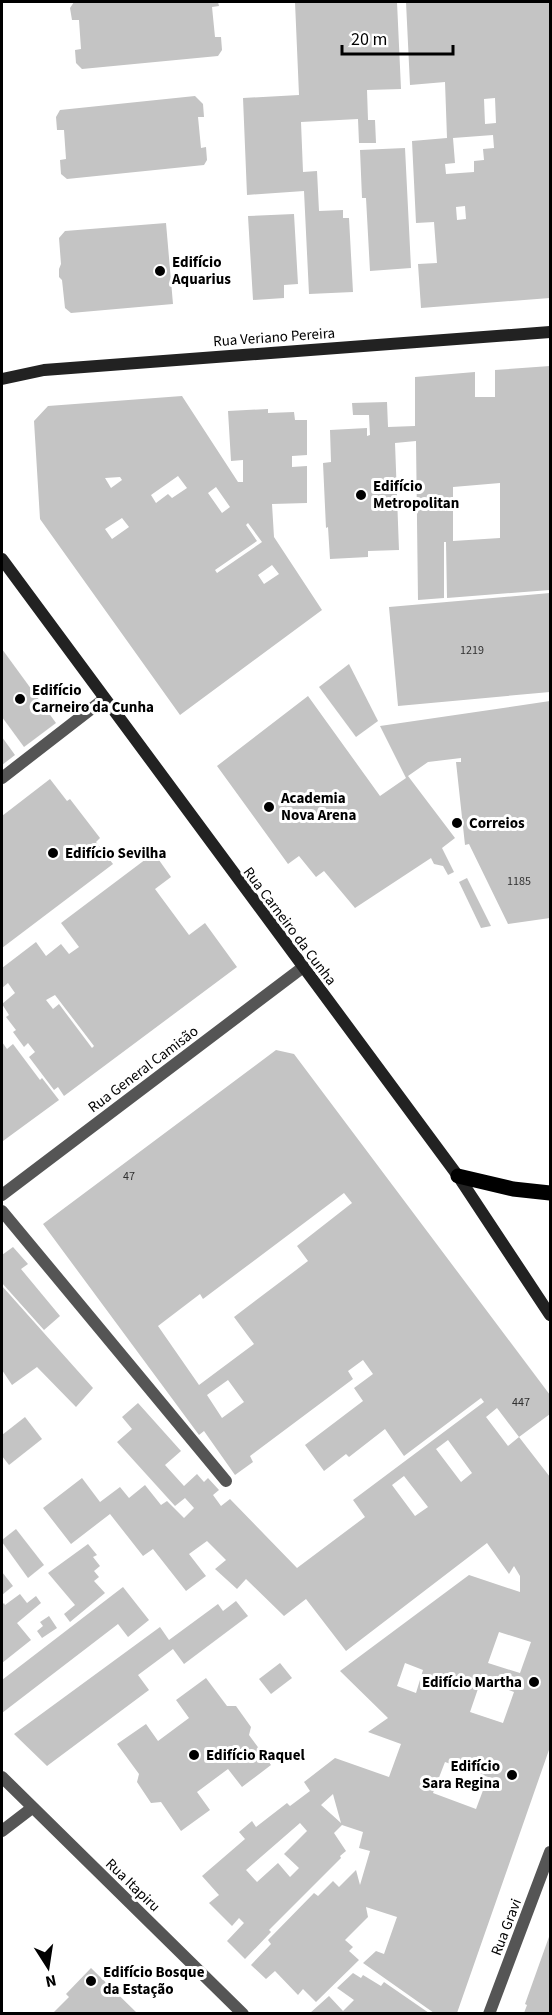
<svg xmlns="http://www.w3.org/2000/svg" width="552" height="2015" font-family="'Source Sans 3',sans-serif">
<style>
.building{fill:#c4c4c4;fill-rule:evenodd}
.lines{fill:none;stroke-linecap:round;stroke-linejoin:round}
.lane{stroke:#555;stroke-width:12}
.street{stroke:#555;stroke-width:12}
.secondary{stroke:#222;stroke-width:12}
.primary{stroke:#000;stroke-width:15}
.poi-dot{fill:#000;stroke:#fff;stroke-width:2}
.labels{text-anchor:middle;stroke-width:6;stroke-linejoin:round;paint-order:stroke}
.number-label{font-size:12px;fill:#313131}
.poi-label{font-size:15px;font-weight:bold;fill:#000;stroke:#fff;text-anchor:start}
.street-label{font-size:15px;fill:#000;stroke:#fff}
</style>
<rect width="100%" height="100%" fill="#fff"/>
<g class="building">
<path d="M 74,2 L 218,2 L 219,6 L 212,7 L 215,37 L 221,37 L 222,50 L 218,56 L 82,69 L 76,63 L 75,50 L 81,49 L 79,20 L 72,20 L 70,8 Z"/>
<path d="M 295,2 L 397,2 L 401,89 L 367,90 L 368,120 L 375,120 L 376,143 L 359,143 L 358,119 L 301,122 L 303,172 L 317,171 L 319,211 L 343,210 L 343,218 L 349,218 L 353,292 L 309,294 L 304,191 L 247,195 L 243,98 L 299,95 Z"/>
<path d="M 406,2 L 550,2 L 550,298 L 421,308 L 418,264 L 437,263 L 434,222 L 416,223 L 412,141 L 447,138 L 445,82 L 410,85 ZM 495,98 L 496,123 L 485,124 L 484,99 ZM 493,135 L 494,148 L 483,149 L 484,160 L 474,161 L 474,172 L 446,174 L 445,164 L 455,163 L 453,138 ZM 465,206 L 466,219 L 457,220 L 456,207 Z"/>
<path d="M 195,96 L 203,104 L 204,117 L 198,117 L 201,148 L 206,147 L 207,160 L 204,165 L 67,179 L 61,174 L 60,160 L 66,159 L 64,130 L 57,130 L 56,117 L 60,110 Z"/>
<path d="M 405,148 L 411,268 L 370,271 L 366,198 L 362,198 L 360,150 Z"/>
<path d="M 294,214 L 298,284 L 284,285 L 284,298 L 253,300 L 248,216 Z"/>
<path d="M 166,223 L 173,304 L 71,313 L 65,308 L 62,280 L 59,277 L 59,269 L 61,264 L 59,238 L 65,231 Z"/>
<path d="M 550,366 L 550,590 L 447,598 L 446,542 L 444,542 L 444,598 L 418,600 L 416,441 L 395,443 L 399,550 L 368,551 L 368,557 L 330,559 L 328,527 L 326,528 L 323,463 L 331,462 L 330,430 L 367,428 L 367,436 L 370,435 L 369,415 L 353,415 L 352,403 L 387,402 L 388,427 L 415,426 L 415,377 L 475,372 L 475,397 L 495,397 L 495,370 ZM 500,483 L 500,538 L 453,541 L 453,487 Z"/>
<path d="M 182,396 L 238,482 L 243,482 L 243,460 L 231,461 L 228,411 L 268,409 L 268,413 L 294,412 L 295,420 L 307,420 L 307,455 L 292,456 L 292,467 L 307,466 L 307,503 L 272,504 L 274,537 L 322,610 L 180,715 L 40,519 L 34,421 L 48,406 ZM 178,476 L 187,488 L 172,498 L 168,494 L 156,503 L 151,495 ZM 120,477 L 122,480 L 111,488 L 105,478 ZM 216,487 L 230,507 L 222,513 L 208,493 ZM 122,518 L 129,527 L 112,539 L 105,529 ZM 248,523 L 262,542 L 217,573 L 215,570 L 257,541 L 246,525 ZM 272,565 L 279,574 L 264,584 L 258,575 Z"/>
<path d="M 550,593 L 550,692 L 398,706 L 389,607 Z"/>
<path d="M 2,649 L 56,723 L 24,747 L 2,717 Z"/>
<path d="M 349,664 L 378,721 L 356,737 L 319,687 Z"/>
<path d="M 308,696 L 380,796 L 406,778 L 380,726 L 550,701 L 550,918 L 508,924 L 469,844 L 465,845 L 456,762 L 461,762 L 461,758 L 428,762 L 408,776 L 455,838 L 442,848 L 454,872 L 448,875 L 443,866 L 434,864 L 431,858 L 355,908 L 324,871 L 316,877 L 299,856 L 288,864 L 217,766 Z"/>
<path d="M 2,737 L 15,755 L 2,765 Z"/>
<path d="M 50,779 L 67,801 L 70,799 L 100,838 L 96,842 L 113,864 L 2,948 L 2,816 Z"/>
<path d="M 154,853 L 171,877 L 155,889 L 189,935 L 205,923 L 237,967 L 64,1096 L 58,1087 L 54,1090 L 29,1057 L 35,1052 L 28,1043 L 24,1047 L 13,1032 L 16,1030 L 6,1017 L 9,1015 L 2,1004 L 15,993 L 8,983 L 2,988 L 2,968 L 36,942 L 46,956 L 61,944 L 69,954 L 79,947 L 61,923 ZM 55,995 L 94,1046 L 92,1048 L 59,1004 L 53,1009 L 46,1000 Z"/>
<path d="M 467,878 L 491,926 L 481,928 L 459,882 Z"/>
<path d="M 2,1042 L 7,1049 L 13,1044 L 40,1080 L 42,1078 L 59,1100 L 3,1141 L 2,1139 Z"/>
<path d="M 276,1050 L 294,1054 L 550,1395 L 550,1414 L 519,1437 L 497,1408 L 486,1417 L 508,1446 L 519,1437 L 550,1477 L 550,1735 L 549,1740 L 550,1747 L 457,2013 L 434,2013 L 363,1963 L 376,1951 L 384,1954 L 397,1917 L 366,1907 L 368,1917 L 345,1940 L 353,1947 L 349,1951 L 359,1960 L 316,2002 L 303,1989 L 298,1995 L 275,1971 L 266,1979 L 251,1965 L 271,1944 L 268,1940 L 314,1893 L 318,1896 L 333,1881 L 339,1887 L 356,1870 L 360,1885 L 370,1851 L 359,1848 L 363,1832 L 342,1825 L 334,1833 L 346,1851 L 340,1856 L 341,1858 L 269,1930 L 271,1932 L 245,1959 L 227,1941 L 244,1923 L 239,1918 L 232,1926 L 209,1903 L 219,1895 L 202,1876 L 245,1839 L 239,1832 L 252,1821 L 256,1827 L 287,1803 L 290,1806 L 310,1791 L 304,1782 L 335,1758 L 389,1777 L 401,1744 L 368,1732 L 388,1718 L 340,1671 L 469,1575 L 520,1592 L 520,1576 L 514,1566 L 509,1574 L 487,1543 L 346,1651 L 306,1599 L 284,1616 L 246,1579 L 237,1589 L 215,1569 L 226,1560 L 207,1541 L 189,1554 L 206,1576 L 186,1591 L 153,1549 L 143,1556 L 110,1514 L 71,1544 L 43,1508 L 82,1478 L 100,1502 L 120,1487 L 129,1498 L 145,1485 L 161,1505 L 167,1501 L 184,1518 L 194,1508 L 185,1498 L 175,1506 L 117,1442 L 132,1429 L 122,1417 L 138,1403 L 181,1451 L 165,1465 L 184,1486 L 197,1474 L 204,1482 L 208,1478 L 219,1490 L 213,1495 L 221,1506 L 230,1499 L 297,1568 L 365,1517 L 353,1500 L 484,1402 L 481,1398 L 404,1456 L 385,1429 L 349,1457 L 346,1454 L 324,1471 L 305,1445 L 363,1401 L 354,1388 L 373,1374 L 363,1360 L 348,1371 L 353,1379 L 250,1456 L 253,1462 L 235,1475 L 204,1431 L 199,1435 L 43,1224 ZM 344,1193 L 352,1203 L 297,1246 L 308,1261 L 234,1317 L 254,1344 L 199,1385 L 158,1326 L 200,1294 L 203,1299 ZM 228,1380 L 244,1402 L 222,1418 L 207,1395 ZM 448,1440 L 472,1473 L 461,1482 L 436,1449 ZM 404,1476 L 428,1507 L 415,1516 L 392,1485 ZM 499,1632 L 531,1642 L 520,1673 L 488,1663 ZM 405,1663 L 423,1670 L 416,1693 L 397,1686 ZM 481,1680 L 514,1692 L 503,1723 L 470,1712 ZM 445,1762 L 488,1777 L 476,1809 L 433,1793 ZM 333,1794 L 334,1798 L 341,1823 L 321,1805 ZM 300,1823 L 307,1831 L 284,1854 L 299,1868 L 290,1877 L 278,1863 L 257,1882 L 246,1870 Z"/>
<path d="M 13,1247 L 28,1264 L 21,1269 L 60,1316 L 44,1330 L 2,1283 L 2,1255 Z"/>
<path d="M 2,1286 L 93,1388 L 76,1407 L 37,1367 L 12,1385 L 2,1370 Z"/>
<path d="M 25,1417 L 42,1439 L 9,1465 L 2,1456 L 2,1435 Z"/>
<path d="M 16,1529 L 44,1565 L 28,1578 L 2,1542 L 2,1540 Z"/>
<path d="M 88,1544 L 97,1555 L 93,1557 L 100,1566 L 94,1571 L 99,1577 L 94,1581 L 105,1593 L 70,1622 L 64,1614 L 75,1605 L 48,1573 Z"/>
<path d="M 2,1572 L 13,1586 L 2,1595 Z"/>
<path d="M 123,1587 L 149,1620 L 128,1637 L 118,1624 L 2,1713 L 2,1680 Z"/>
<path d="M 20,1594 L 27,1603 L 36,1596 L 41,1603 L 17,1623 L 31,1640 L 2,1663 L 2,1605 L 4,1603 L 5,1605 Z"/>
<path d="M 236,1601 L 248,1616 L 184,1664 L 173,1649 L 138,1675 L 149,1690 L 47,1766 L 14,1734 L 160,1627 L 169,1640 L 218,1604 L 223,1611 Z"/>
<path d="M 49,1616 L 57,1628 L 42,1638 L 37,1631 L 43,1626 L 40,1622 Z"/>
<path d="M 280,1663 L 292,1678 L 271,1694 L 259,1679 Z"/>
<path d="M 206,1678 L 227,1706 L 236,1706 L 251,1727 L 249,1735 L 271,1765 L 242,1787 L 228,1769 L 197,1792 L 210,1810 L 181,1831 L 161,1802 L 151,1803 L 137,1782 L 139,1774 L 117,1744 L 146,1724 L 158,1741 L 189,1718 L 176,1700 Z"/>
<path d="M 550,1934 L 550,2013 L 524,2013 L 527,2005 L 525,2004 Z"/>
<path d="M 91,1968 L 137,2013 L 53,2013 L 69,1997 L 66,1994 Z"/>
<path d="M 353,1973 L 361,1978 L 363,1975 L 381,1986 L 384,1982 L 429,2013 L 310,2013 L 329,1996 L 343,2011 L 354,2000 L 337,1988 Z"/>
</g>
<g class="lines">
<path class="lane" d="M 2,1211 L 226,1481"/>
<g class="street">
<path d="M 2,778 L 104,699"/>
<path d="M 2,1195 L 302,968"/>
<path d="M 2,1777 L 243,2014"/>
<path d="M 2,1831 L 32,1808"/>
<path d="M 489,2014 L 550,1852"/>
</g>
<g class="secondary">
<path d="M 2,379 L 44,370 L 550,332"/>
<path d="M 2,559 L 458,1176 L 550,1315"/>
</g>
<path class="primary" d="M 458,1176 L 513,1189 L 550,1193"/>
</g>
<g class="poi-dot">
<circle cx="160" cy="271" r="6"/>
<circle cx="361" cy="495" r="6"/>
<circle cx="20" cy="699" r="6"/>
<circle cx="269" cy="807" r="6"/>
<circle cx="457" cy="823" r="6"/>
<circle cx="53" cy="853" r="6"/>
<circle cx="534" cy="1682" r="6"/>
<circle cx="194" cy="1755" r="6"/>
<circle cx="512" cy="1775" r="6"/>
<circle cx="91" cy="1981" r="6"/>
</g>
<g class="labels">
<g class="number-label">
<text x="472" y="654">1219</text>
<text x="519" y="885">1185</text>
<text x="129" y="1180">47</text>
<text x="521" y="1406">447</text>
</g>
<g class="poi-label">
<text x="172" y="267">Edifício<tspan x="172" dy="17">Aquarius</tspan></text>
<text x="373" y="491">Edifício<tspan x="373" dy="17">Metropolitan</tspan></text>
<text x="32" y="695">Edifício<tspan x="32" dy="17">Carneiro da Cunha</tspan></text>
<text x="281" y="803">Academia<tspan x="281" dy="17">Nova Arena</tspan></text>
<text x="469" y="828">Correios</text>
<text x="65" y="858">Edifício Sevilha</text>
<text x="522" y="1687" text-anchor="end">Edifício Martha</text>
<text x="206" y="1760">Edifício Raquel</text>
<text x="500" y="1771" text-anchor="end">Edifício<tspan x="500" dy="17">Sara Regina</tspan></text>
<text x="103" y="1977">Edifício Bosque<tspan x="103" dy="17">da Estação</tspan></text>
</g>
<g class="street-label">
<text transform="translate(274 337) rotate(-4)" y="5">Rua Veriano Pereira</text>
<text transform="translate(290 926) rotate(53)" y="5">Rua Carneiro da Cunha</text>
<text transform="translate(143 1069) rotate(-37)" y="5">Rua General Camisão</text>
<text transform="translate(133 1885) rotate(44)" y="5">Rua Itapiru</text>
<text transform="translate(506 1927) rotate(-69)" y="5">Rua Gravi</text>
</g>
</g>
<rect width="552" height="2015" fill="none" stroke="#000000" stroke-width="6"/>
<g transform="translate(48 1967) rotate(168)" stroke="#ffffff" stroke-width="4.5" paint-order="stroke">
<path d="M0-4.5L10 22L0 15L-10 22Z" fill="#000000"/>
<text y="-9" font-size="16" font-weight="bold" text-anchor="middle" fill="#000000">N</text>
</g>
<path d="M342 45v9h111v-9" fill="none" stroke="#000000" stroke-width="3"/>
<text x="351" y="45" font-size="18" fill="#000000" stroke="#ffffff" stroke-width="4.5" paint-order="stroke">20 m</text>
</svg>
